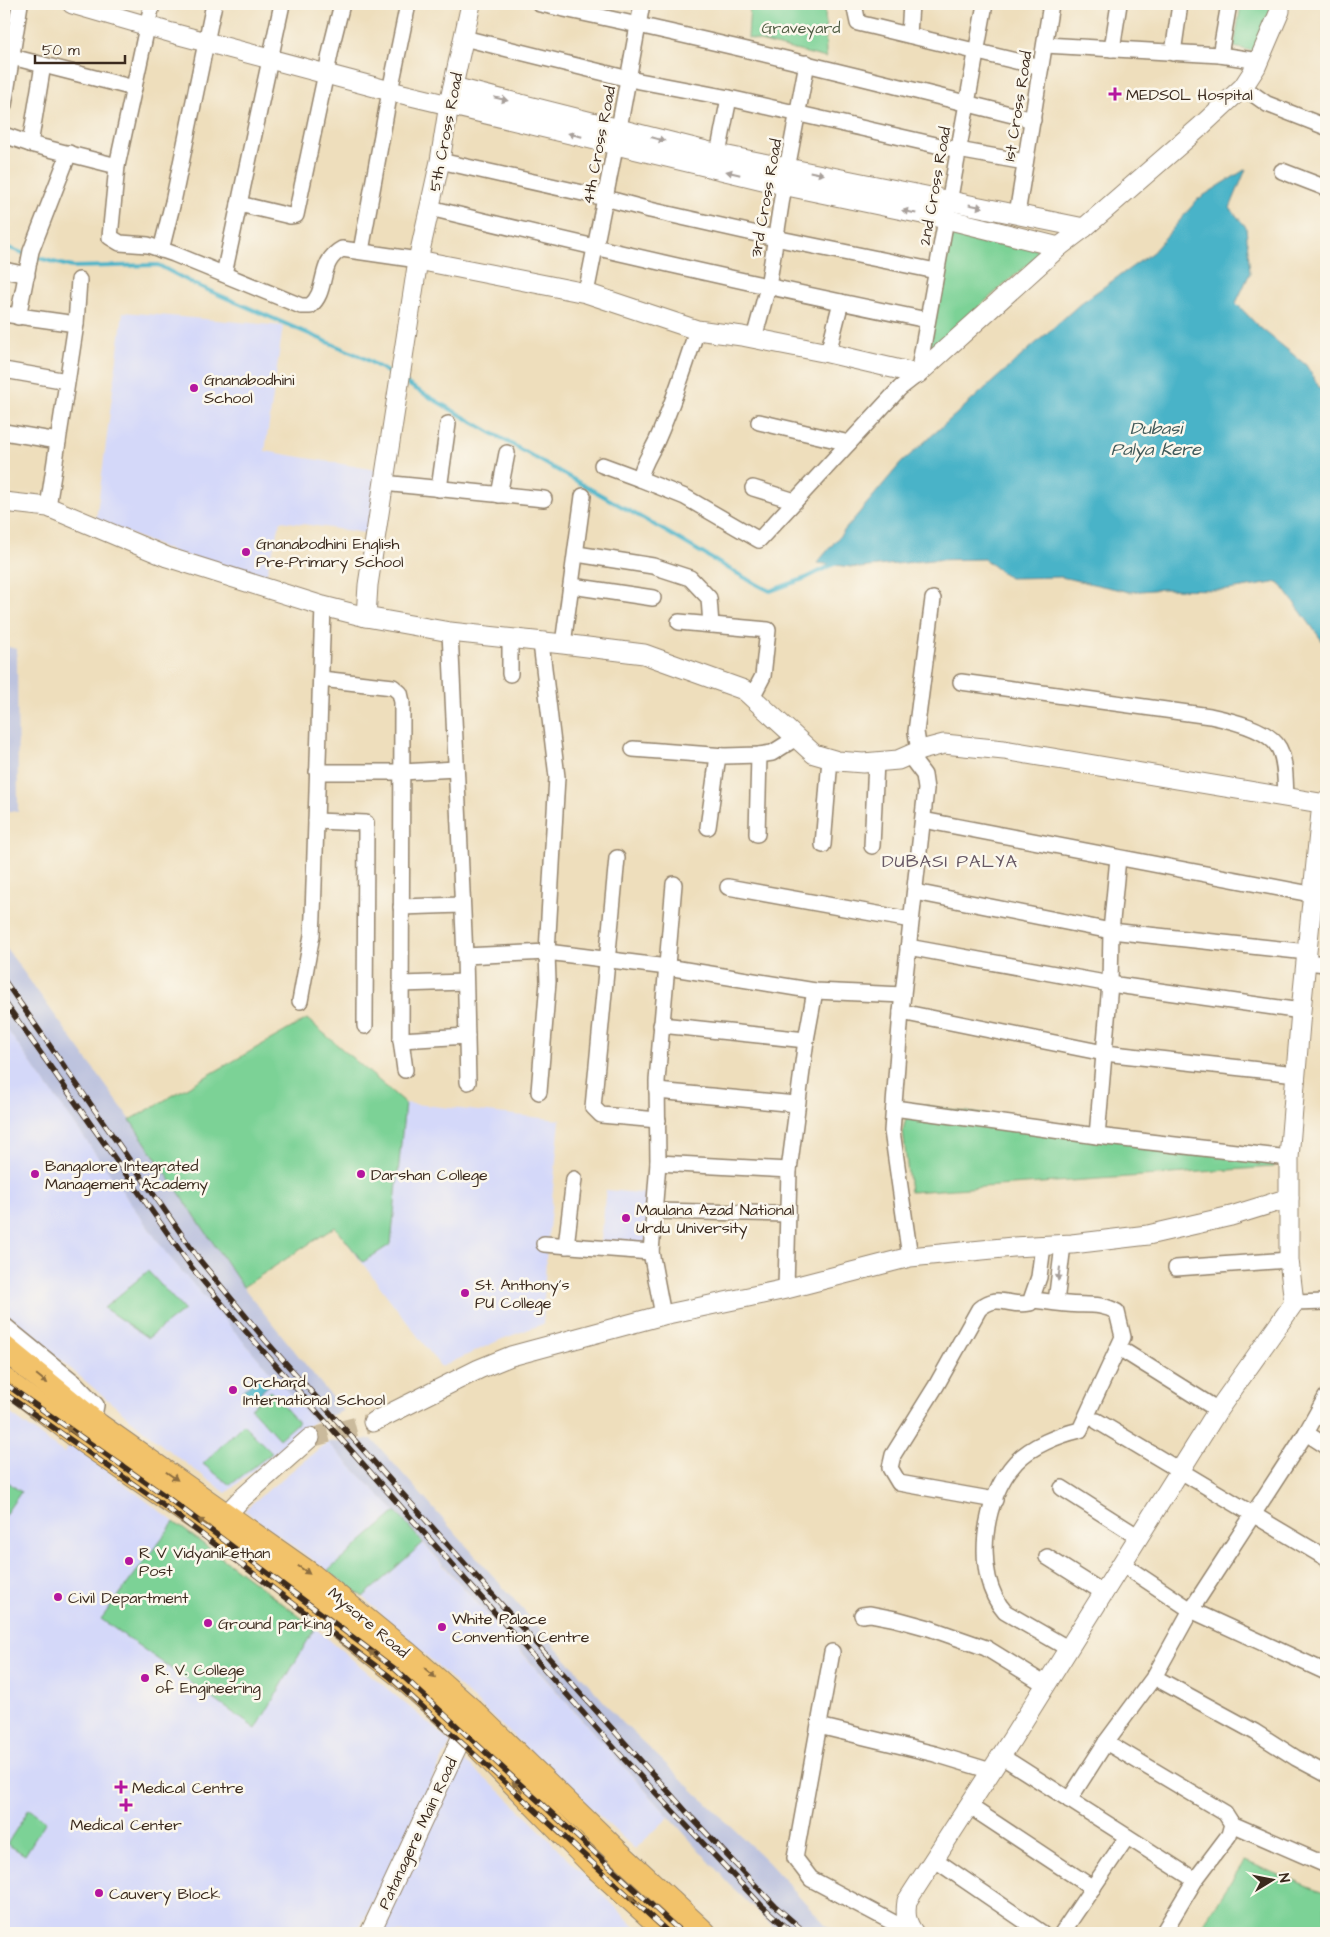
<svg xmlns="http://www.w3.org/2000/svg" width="1330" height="1937" font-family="'Architects Daughter',sans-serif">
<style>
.built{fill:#d4d8f9}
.industrial{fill:#bdc3de}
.green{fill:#7cd296;stroke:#5c7e5a}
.water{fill:#4ab3c8;stroke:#426e73}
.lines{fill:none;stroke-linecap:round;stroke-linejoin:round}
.stream{stroke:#4ab3c8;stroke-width:4}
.tertiary-tunnel{stroke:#caba9c;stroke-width:19;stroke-dasharray:19 9;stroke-linecap:butt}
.minor-casing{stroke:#94846d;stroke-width:18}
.tertiary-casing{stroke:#94846d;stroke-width:21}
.trunk-casing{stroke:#94846d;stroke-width:26}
.minor{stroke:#fff;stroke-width:15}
.tertiary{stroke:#fff;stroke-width:19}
.trunk{stroke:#f2c26a;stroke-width:24}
.rail-casing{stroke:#3b2a1e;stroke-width:5.5}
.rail{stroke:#fbf7ec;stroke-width:4;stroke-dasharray:11;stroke-linecap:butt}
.oneway{fill:#a79f9a}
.oneway2{fill:#8d6e40}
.poi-dot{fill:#b5179e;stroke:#fbf7ec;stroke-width:2}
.labels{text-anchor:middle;stroke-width:5;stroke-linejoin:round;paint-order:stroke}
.park-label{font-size:16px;fill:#4e5c42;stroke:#fbf7ec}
.poi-label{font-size:16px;fill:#3b2a1e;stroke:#fbf7ec;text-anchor:start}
.street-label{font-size:16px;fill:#3b2a1e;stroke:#fbf7ec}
.water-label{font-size:18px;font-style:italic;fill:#405a5a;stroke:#fbf7ec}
.neighbourhood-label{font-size:18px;letter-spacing:1px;fill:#675864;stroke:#fbf7ec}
</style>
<rect width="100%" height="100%" fill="#fbf7ec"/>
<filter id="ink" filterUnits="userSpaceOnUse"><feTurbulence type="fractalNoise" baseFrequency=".02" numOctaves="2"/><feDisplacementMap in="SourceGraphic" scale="10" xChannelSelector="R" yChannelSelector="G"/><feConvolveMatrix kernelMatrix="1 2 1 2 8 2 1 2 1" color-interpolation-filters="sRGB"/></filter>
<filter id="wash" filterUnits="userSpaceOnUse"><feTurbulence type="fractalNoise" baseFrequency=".0096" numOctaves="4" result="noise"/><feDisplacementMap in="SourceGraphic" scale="20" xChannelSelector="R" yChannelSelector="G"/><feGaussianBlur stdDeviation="1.12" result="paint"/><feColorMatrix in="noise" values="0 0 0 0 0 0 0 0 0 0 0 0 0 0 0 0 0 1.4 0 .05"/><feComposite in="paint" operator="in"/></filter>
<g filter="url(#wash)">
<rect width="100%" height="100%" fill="#eedebc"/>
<g class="built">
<path d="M 123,312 L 283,326 L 265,451 L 383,471 L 373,534 L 281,521 L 265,579 L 174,552 L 96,520 Z"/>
<path d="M 307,1019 L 405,1103 L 560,1120 L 546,1258 L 543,1324 L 502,1339 L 441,1367 L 335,1227 L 243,1287 Z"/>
<path d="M 4,1025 L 167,1254 L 314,1422 L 226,1493 L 164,1447 L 59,1359 L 4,1316 Z"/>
<path d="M 606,1190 L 651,1194 L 646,1247 L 601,1242 Z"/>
<path d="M 4,1409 L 64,1453 L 71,1444 L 315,1628 L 451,1742 L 357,1933 L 4,1933 Z"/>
<path d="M 327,1442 L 396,1512 L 328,1571 L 244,1510 Z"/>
<path d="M 423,1543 L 669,1817 L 635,1849 L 363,1597 Z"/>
<path d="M 463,1760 L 508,1798 L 641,1933 L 381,1933 Z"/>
</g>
<g class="industrial">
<path d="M 4,646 L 17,649 L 18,812 L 4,810 Z"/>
<path d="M 4,945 L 130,1119 L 243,1287 L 343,1411 L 314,1422 L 167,1254 L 4,1025 Z"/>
<path d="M 372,1439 L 622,1722 L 767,1861 L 826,1925 L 840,1933 L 780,1933 L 733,1888 L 396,1512 L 327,1442 Z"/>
</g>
<g class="green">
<path d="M 4,4 L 15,4 L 4,69 Z"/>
<path d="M 750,4 L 825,4 L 826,58 L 748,38 Z"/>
<path d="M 1241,4 L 1277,4 L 1257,52 L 1234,47 Z"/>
<path d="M 949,229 L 1043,251 L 929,350 Z"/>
<path d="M 307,1019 L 405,1103 L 391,1244 L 363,1262 L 335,1227 L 243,1287 L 130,1120 Z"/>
<path d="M 910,1103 L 1274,1160 L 1273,1167 L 910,1192 L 903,1130 Z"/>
<path d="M 148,1271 L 184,1310 L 148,1338 L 104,1308 Z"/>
<path d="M 270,1391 L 298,1422 L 279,1439 L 251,1408 Z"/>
<path d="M 243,1424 L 272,1453 L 230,1485 L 203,1464 Z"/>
<path d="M 4,1479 L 21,1492 L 4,1516 Z"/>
<path d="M 396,1512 L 423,1543 L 363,1597 L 328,1571 Z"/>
<path d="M 174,1522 L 315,1628 L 256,1729 L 101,1619 Z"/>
<path d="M 29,1809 L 46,1821 L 25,1855 L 7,1844 Z"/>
<path d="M 1245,1861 L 1326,1894 L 1326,1933 L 1197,1933 Z"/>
</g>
<g class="water">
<path d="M 1246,169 L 1230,208 L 1246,227 L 1250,273 L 1236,303 L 1257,325 L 1306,365 L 1326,399 L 1326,646 L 1279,582 L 1229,590 L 1163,589 L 1130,592 L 1061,577 L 1009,578 L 984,559 L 931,560 L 860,568 L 817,563 L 901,463 L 1081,303 L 1153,252 L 1198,199 Z"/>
<path d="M 260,1375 L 269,1385 L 251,1401 L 242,1391 Z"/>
</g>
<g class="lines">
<g class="stream">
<path d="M 4,246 L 28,255"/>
<path d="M 35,257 L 72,267 L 158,265 L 194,284 L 362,357 L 394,376"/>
<path d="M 404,382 C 488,432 573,479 658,527 C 695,548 731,572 770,591 L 806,578 L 836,563"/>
</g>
</g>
</g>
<g filter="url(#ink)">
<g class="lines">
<path class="tertiary-tunnel" d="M 310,1438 L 373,1422"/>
<g class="minor-casing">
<g id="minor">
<path d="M 152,4 L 117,166 L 110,237 L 120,243 L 148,245 L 174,254 L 301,306 L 310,306 C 329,291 317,262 342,249 L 418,260"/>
<path d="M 540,4 C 705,38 869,79 1033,120"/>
<path d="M 854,4 L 858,23 L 1041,67"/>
<path d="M 909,35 L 911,4"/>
<path d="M 464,38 L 629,79 L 729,98 L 958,150 L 1025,162"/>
<path d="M 1045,45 L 1220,55 L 1259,61"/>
<path d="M 1112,49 L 1119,4"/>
<path d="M 1173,53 L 1180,4"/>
<path d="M 1220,55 L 1229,4"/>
<path d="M 12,57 L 134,88"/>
<path d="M 43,65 L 30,144 L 117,166"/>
<path d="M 1243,87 L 1267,104 L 1326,127"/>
<path d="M 4,105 L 20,4"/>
<path d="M 4,135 L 30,144"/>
<path d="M 718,154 L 729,98"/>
<path d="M 440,161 L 605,198 L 650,210 L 775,238 L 936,271"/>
<path d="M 1282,171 L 1326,188"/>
<path d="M 239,204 L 290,216 L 296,215 L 333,40 L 342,4"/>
<path d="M 430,208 C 595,248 760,286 927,320"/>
<path d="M 1017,214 L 1051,4"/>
<path d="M 161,250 L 173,202 L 214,4"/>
<path d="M 361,251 L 390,91 L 408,4"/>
<path d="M 4,270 L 27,275"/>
<path d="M 224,274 L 282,4"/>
<path d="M 586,293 L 619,128 L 642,4"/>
<path d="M 4,314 L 76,324 L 48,507"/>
<path d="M 18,317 L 31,251 L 69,153"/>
<path d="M 76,324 L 79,280"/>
<path d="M 697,330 C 685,367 673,404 657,440 C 651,453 642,465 640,479 L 685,497 L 759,540 L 900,388 L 918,374 L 985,4"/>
<path d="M 754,338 L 768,287 L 784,185 L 807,63"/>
<path d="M 828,353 L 841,302"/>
<path d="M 4,370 L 67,381"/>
<path d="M 759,422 L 849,443"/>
<path d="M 4,432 L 58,441"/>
<path d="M 602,465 L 640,479"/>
<path d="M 383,483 L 544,499"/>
<path d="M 753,488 L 795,501"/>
<path d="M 439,489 L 448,424"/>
<path d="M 499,495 L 507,453"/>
<path d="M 577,554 L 653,566 L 690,578 L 709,598 L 711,625"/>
<path d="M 572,586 L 653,598"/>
<path d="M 679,622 L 768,630 L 763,676 L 752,697"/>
<path d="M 450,632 L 465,956 L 468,1082"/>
<path d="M 563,644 L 583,496"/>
<path d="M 510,674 L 510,639"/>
<path d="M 321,679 L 393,687 L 400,693 L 402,702 L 401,1040 L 405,1070"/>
<path d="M 961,682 L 1210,716 C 1229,720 1269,729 1279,748 C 1286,762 1285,782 1286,797"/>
<path d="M 633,749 L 725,756 L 759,755 L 772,753 L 796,738"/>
<path d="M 919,751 L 916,732 L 933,599"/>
<path d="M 909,755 L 924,775 L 926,789 L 901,1012 L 892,1131 L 910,1257"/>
<path d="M 317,772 L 402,772 L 456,769"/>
<path d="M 923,820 L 1326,897"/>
<path d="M 316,821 L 366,823 L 365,1026"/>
<path d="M 708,827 L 718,756"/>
<path d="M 757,834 L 759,755"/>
<path d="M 823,845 L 830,759"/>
<path d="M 872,846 L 876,762"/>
<path d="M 617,858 L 593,1107 L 601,1115 L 658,1120"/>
<path d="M 674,884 L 657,1081 L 658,1163 L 789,1170"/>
<path d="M 728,887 L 911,920"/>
<path d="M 915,892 L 1111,931 L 1307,952"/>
<path d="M 401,907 L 462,905"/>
<path d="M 908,947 L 1110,984 L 1301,1011"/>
<path d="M 465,956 L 547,952 L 667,967 L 815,991 L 903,995"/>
<path d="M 1306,962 L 1326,964"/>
<path d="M 401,984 L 465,982"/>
<path d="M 300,1001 L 312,935 L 313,915 L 323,606"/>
<path d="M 901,1012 L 1104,1053 L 1296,1074"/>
<path d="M 661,1025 L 806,1040"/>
<path d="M 401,1040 L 467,1036"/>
<path d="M 657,1091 L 796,1104"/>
<path d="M 539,1092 L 548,982 L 547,952 L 557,777 L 541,643"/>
<path d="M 894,1108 L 1097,1136 L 1289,1158"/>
<path d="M 1097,1136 L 1110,984 L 1111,931 L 1118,858"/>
<path d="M 658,1163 L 651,1252 L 663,1315"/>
<path d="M 655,1211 L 788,1214"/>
<path d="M 544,1244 L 651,1252"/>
<path d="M 566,1246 L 574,1179"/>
<path d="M 1176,1268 L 1289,1260"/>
<path d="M 786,1289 L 789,1170 L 806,1040 L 815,991"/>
<path d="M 1032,1300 C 1044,1301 1055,1303 1067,1304 C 1084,1306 1101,1302 1117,1312 L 1123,1337 L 1080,1430 C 1059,1435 1031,1446 1016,1462 C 983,1497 972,1575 1005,1612 L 1069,1649"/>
<path d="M 1056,1302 L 1063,1245"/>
<path d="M 1294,1303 L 1326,1302"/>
<path d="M 4,1325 L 75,1383 L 96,1405 L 93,1421"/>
<path d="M 1127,1353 L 1218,1410"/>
<path d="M 1097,1421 L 1326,1558"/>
<path d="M 1306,1433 L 1326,1446"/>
<path d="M 1062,1488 L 1139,1537"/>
<path d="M 995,1500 L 899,1483 L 890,1468 L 893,1455 L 936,1386 L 979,1309 C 999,1292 1009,1308 1030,1303 L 1039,1277 L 1043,1246"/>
<path d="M 1047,1557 L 1104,1593"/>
<path d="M 1122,1564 L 1191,1610 L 1326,1672"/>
<path d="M 862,1615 L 870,1614 L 896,1619 L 929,1628 L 986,1648 L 1046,1685"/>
<path d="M 832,1652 L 795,1858 L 811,1879 L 913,1933"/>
<path d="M 1154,1677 L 1255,1732 L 1296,1758 L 1326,1774"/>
<path d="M 819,1726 L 935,1754 L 991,1771"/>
<path d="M 1106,1742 L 1225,1813 L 1232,1824 L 1229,1835 L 1195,1880 L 1163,1933"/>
<path d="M 1001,1756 L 1195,1880"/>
<path d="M 1069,1800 L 1106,1742 L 1154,1677 L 1191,1610 L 1306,1433 L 1326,1397"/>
<path d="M 969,1806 L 1093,1888"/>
<path d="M 1232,1824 L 1326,1865"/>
<path d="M 934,1859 L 1042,1933"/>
<path d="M 1062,1933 L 1127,1837"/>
</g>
</g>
<g class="tertiary-casing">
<g id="tertiary">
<path d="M 72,4 L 172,33 L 390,91 L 792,187 L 946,219 L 1059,247"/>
<path d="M 453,87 L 718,154 L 1084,228"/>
<path d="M 418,260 L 440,161 L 449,104 L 471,4"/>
<path d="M 4,502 L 48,507 L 167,557 L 323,606 L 366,617 L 450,632 L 563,644 L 644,654 L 744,690 L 814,754 L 838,761 L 863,763 L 898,760 L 921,750 L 944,744 L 1004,750 L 1326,804"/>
<path d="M 366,617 L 368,585 L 418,260 L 586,293 L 697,330 L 742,336 L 828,353 L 918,374 L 1059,247 L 1084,228 L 1200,127 L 1243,87 L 1256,67 L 1280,11 L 1280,4"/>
<path d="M 373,1422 L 479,1369 L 511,1356 L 663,1315 L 786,1289 L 910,1257 L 1013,1247 L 1072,1244 L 1148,1235 L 1231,1216 L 1289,1198"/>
<path d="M 226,1515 L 240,1500 L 310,1438"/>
<path d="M 370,1933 L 464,1732"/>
<path d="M 914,1933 C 906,1922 905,1914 907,1901 L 1012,1739 L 1218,1410 L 1294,1303 L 1289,1260 L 1289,1158 L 1301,1011 L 1322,803"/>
</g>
</g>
<g class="trunk-casing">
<g id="trunk">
<path d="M 4,1348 L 99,1426 L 312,1576 L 406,1653 L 473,1712 L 614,1849 L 704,1933"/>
<path d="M 4,1380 L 84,1441 L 241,1549 L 398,1673 L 464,1732 L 595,1866 L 669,1933"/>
</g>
</g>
<use href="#minor" class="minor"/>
<use href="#tertiary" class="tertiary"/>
<use href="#trunk" class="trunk"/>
<g class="rail-casing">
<g id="rail">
<path d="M 4,980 L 198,1258 L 266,1341 L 692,1818 L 774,1905 L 806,1933"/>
<path d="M 4,1001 L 192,1268 L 234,1318 L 624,1759 L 761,1905 L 792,1933"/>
<path d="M 4,1383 L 164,1495 L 395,1669 L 682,1933"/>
<path d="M 4,1393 L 159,1502 L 389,1676 L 669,1933"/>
</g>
</g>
<use href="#rail" class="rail"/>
</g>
<defs><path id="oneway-solid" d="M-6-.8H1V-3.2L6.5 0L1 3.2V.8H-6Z" transform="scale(1.25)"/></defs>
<g class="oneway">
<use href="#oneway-solid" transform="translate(501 99) rotate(14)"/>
<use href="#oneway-solid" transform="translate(575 135) rotate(-166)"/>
<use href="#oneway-solid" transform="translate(658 139) rotate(16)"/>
<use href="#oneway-solid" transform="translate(733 173) rotate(-166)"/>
<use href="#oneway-solid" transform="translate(817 173) rotate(12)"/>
<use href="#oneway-solid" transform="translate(976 206) rotate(11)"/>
<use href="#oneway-solid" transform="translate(909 212) rotate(-168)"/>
<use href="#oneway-solid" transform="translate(1059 1274) rotate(98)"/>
</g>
<g class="oneway2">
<use href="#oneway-solid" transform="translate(42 1379) rotate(39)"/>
<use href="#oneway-solid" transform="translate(71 1431) rotate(-141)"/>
<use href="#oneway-solid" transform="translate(172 1476) rotate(35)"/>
<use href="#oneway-solid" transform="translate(204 1523) rotate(-146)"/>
<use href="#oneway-solid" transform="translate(304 1570) rotate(35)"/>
<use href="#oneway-solid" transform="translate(374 1655) rotate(-141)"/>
<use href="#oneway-solid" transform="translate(430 1673) rotate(41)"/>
<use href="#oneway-solid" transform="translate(517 1787) rotate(-134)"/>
<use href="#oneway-solid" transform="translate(634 1900) rotate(-138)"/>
</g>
</g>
<g class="poi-dot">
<path d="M1112.5 86.5h5v5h5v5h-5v5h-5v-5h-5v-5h5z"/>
<circle cx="194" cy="388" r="5"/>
<circle cx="246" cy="552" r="5"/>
<circle cx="35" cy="1174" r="5"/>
<circle cx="361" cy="1174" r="5"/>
<circle cx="626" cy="1218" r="5"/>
<circle cx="465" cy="1293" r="5"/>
<circle cx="233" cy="1390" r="5"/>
<circle cx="129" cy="1561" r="5"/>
<circle cx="58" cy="1597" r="5"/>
<circle cx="208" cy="1623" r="5"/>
<circle cx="442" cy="1627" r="5"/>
<circle cx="145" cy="1678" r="5"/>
<path d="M118.5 1779.5h5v5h5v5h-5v5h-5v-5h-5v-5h5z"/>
<path d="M123.5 1797.5h5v5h5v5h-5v5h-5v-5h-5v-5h5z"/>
<circle cx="99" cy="1893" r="5"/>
</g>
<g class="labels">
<g class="park-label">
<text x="801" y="33">Graveyard</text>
</g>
<g class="poi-label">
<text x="1126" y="100">MEDSOL Hospital</text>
<text x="204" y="385">Gnanabodhini<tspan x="204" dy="18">School</tspan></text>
<text x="256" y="549">Gnanabodhini English<tspan x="256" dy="18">Pre-Primary School</tspan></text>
<text x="45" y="1171">Bangalore Integrated<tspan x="45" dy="18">Management Academy</tspan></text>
<text x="371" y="1180">Darshan College</text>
<text x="636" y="1215">Maulana Azad National<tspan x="636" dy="18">Urdu University</tspan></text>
<text x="475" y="1290">St. Anthony's<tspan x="475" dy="18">PU College</tspan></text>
<text x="243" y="1387">Orchard<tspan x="243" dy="18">International School</tspan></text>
<text x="139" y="1558">R V Vidyanikethan<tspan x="139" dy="18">Post</tspan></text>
<text x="68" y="1603">Civil Department</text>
<text x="452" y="1624">White Palace<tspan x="452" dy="18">Convention Centre</tspan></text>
<text x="218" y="1629">Ground parking</text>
<text x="155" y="1675">R. V. College<tspan x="155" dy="18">of Engineering</tspan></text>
<text x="132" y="1793">Medical Centre</text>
<text x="126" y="1830" text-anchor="middle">Medical Center</text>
<text x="109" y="1899">Cauvery Block</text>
</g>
<g class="street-label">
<text transform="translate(1017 106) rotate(-81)" y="6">1st Cross Road</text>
<text transform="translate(445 132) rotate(-79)" y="6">5th Cross Road</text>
<text transform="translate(598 145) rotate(-79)" y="6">4th Cross Road</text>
<text transform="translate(934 186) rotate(-80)" y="6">2nd Cross Road</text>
<text transform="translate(765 198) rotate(-80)" y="6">3rd Cross Road</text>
<text transform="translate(369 1622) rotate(40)" y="6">Mysore Road</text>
<text transform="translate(417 1833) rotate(-65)" y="6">Patanagere Main Road</text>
</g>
<g class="water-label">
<text x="1156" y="434">Dubasi<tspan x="1156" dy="21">Palya Kere</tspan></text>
</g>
<g class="neighbourhood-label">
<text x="950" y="867">DUBASI PALYA</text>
</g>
</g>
<rect width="1330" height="1937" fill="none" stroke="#fbf7ec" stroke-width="20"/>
<g transform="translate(1272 1880) rotate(80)" stroke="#fbf7ec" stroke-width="4" paint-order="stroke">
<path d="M0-4L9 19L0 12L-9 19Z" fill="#3b2a1e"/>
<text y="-8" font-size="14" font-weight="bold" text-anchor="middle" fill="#3b2a1e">N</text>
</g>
<path d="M35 55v8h90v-8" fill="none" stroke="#3b2a1e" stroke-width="2.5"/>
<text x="42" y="55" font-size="15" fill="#3b2a1e" stroke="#fbf7ec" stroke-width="4" paint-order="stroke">50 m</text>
</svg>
